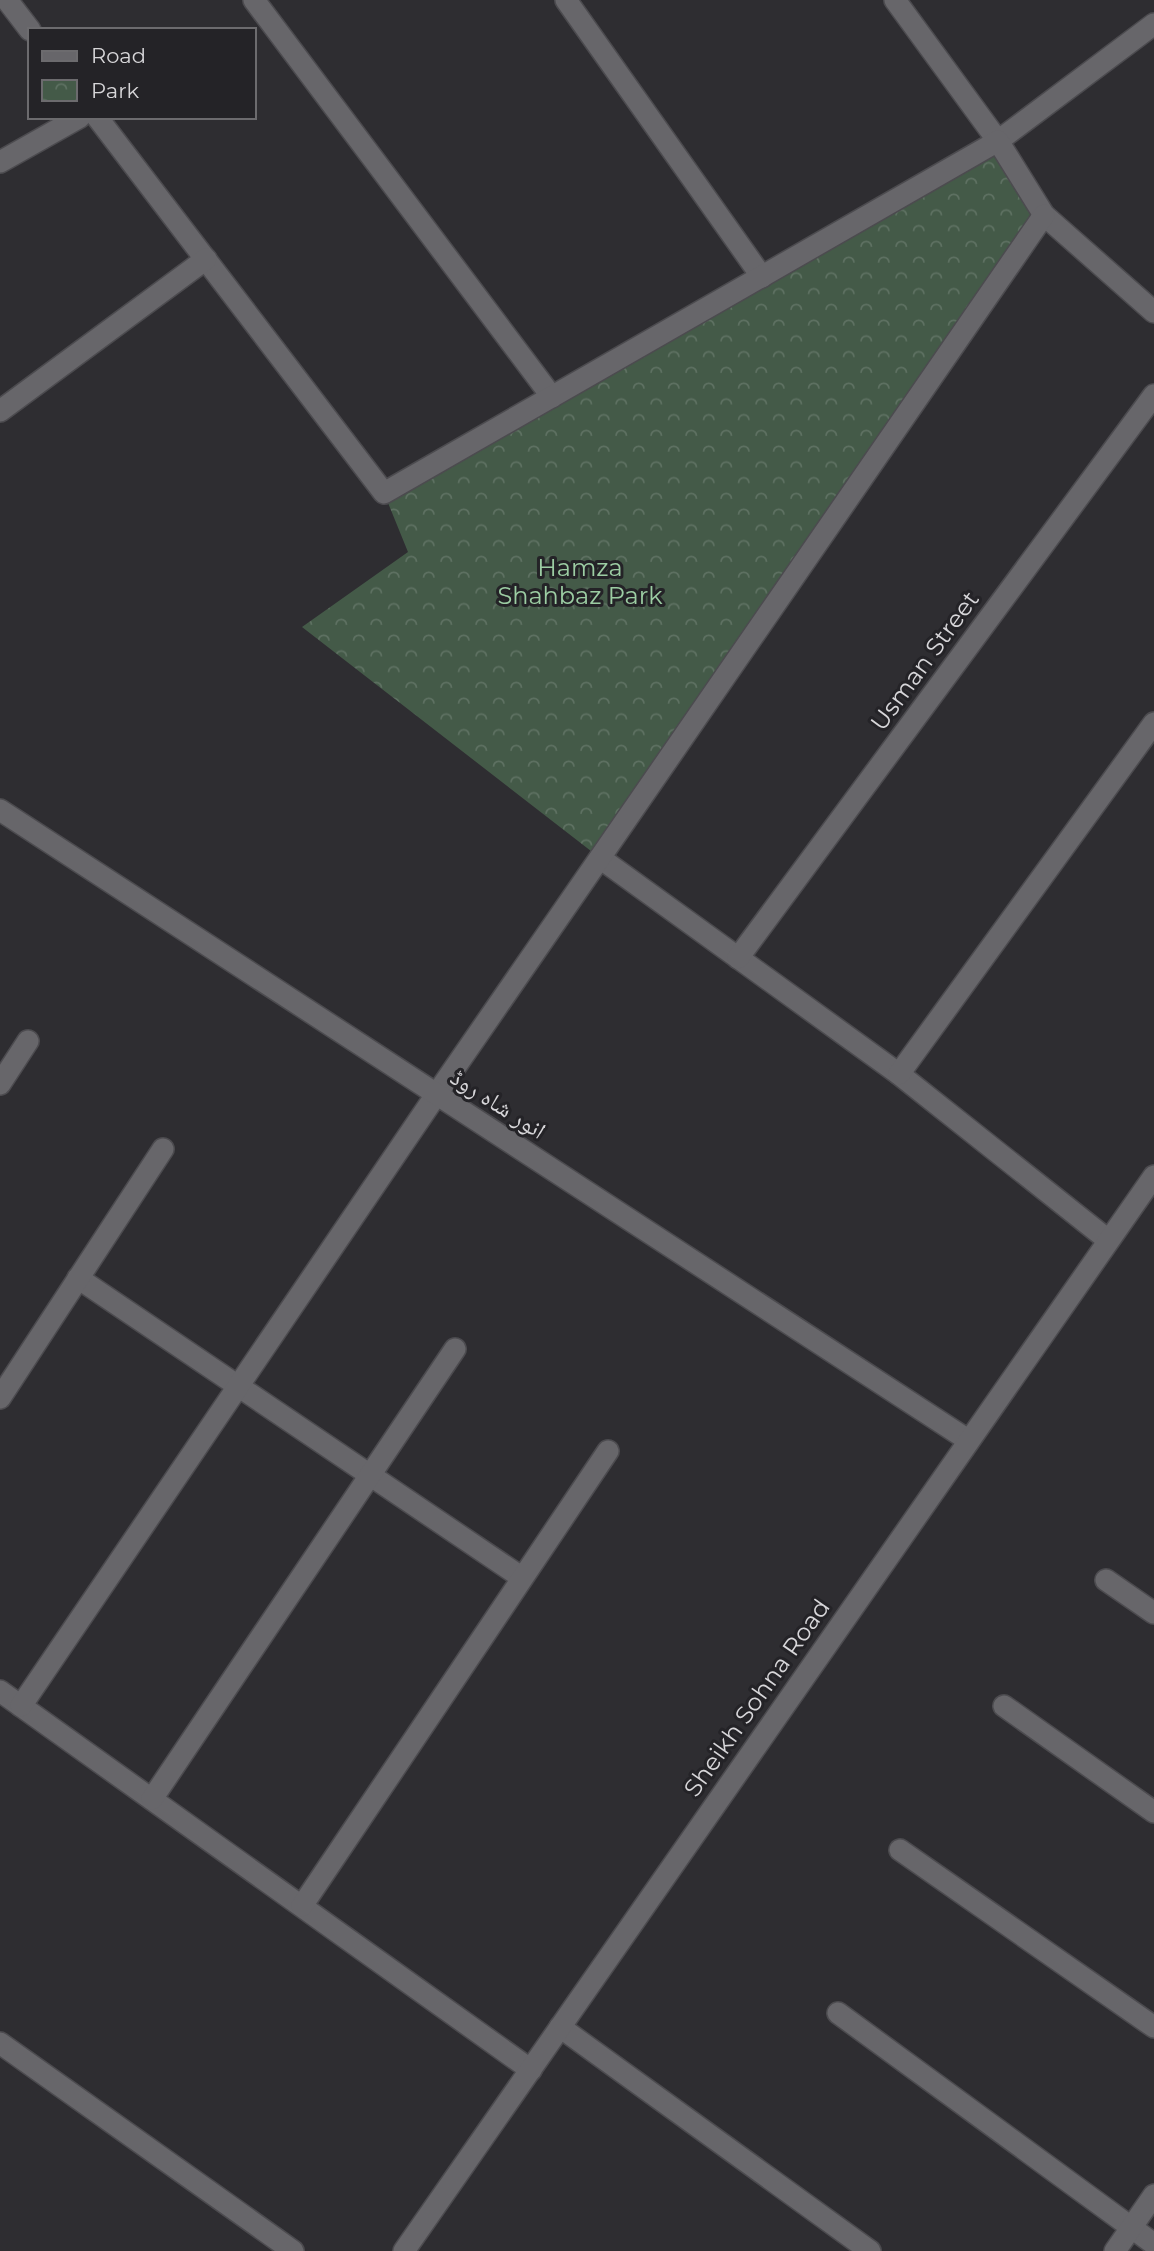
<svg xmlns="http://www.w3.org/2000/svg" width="1154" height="2251" font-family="Montserrat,'Noto Naskh Arabic',sans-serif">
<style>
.park{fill:url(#park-crowns)}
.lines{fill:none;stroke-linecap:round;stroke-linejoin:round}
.lane-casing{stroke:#4c4b4f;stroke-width:24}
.street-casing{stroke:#4c4b4f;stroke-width:24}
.secondary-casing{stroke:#4c4b4f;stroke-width:24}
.lane{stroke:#67666a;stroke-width:21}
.street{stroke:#67666a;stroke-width:21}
.secondary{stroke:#67666a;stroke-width:21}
.labels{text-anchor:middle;stroke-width:6;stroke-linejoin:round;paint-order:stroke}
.park-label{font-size:24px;fill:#9ccda3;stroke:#242327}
.street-label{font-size:24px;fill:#d7d6d9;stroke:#242327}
</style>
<defs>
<pattern id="park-crowns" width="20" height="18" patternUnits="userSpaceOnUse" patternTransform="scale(1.75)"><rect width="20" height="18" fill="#445a48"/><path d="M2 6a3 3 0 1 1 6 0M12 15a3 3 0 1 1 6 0" fill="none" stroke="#5e7162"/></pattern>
</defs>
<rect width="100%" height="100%" fill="#2e2d31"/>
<path class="park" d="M 998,141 L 1044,215 L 600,858 L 302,627 L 408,552 L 384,493 Z"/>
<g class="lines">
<g class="lane-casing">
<path id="lane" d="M 78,1278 L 521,1577"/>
</g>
<g class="street-casing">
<g id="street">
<path d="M 7,0 L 30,30"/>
<path d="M 254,0 L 552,397"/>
<path d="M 566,0 L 762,277"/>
<path d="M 895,0 L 998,141 L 1154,24"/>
<path d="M 97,117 L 384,493 L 998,141 L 1044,215 L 1154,312"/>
<path d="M 0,162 L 80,117"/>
<path d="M 0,411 L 206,259"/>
<path d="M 600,858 L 899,1074 L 1108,1240"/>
<path d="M 738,958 L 1154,395"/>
<path d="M 899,1074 L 1154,723"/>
<path d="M 0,1084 L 28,1041"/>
<path d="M 0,1398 L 163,1149"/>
<path d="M 1106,1580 L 1154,1613"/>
<path d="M 0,1691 L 531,2070"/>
<path d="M 21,1706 L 436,1095 L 1044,215"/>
<path d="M 1004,1706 L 1154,1812"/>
<path d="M 152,1799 L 455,1349"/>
<path d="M 900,1850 L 1154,2027"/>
<path d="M 302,1906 L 608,1451"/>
<path d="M 838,2013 L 1154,2244"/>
<path d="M 560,2027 L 870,2251"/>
<path d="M 1115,2251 L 1154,2195"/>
</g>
</g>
<g class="secondary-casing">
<g id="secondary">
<path d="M 0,810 L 968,1440"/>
<path d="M 0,2043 L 293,2251"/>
<path d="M 404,2251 L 1154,1176"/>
</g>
</g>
<use href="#lane" class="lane"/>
<use href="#street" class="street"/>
<use href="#secondary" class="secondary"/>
</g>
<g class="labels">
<g class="park-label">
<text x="580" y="576">Hamza<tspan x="580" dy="28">Shahbaz Park</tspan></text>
</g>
<g class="street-label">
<text transform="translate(925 661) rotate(-54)" y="8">Usman Street</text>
<text transform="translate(498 1104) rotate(33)" y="8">انور شاہ روڈ</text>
<text transform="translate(757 1698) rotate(-55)" y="8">Sheikh Sohna Road</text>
</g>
</g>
<rect x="28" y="28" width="228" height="91" fill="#242327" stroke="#6c6b6e" stroke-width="2"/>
<rect x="42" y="51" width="35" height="10" fill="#67666a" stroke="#6c6b6e" stroke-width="2"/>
<text x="91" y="63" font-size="21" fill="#d7d6d9">Road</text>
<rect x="42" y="80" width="35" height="21" fill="url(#park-crowns)" stroke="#6c6b6e" stroke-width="2"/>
<text x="91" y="98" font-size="21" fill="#d7d6d9">Park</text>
</svg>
